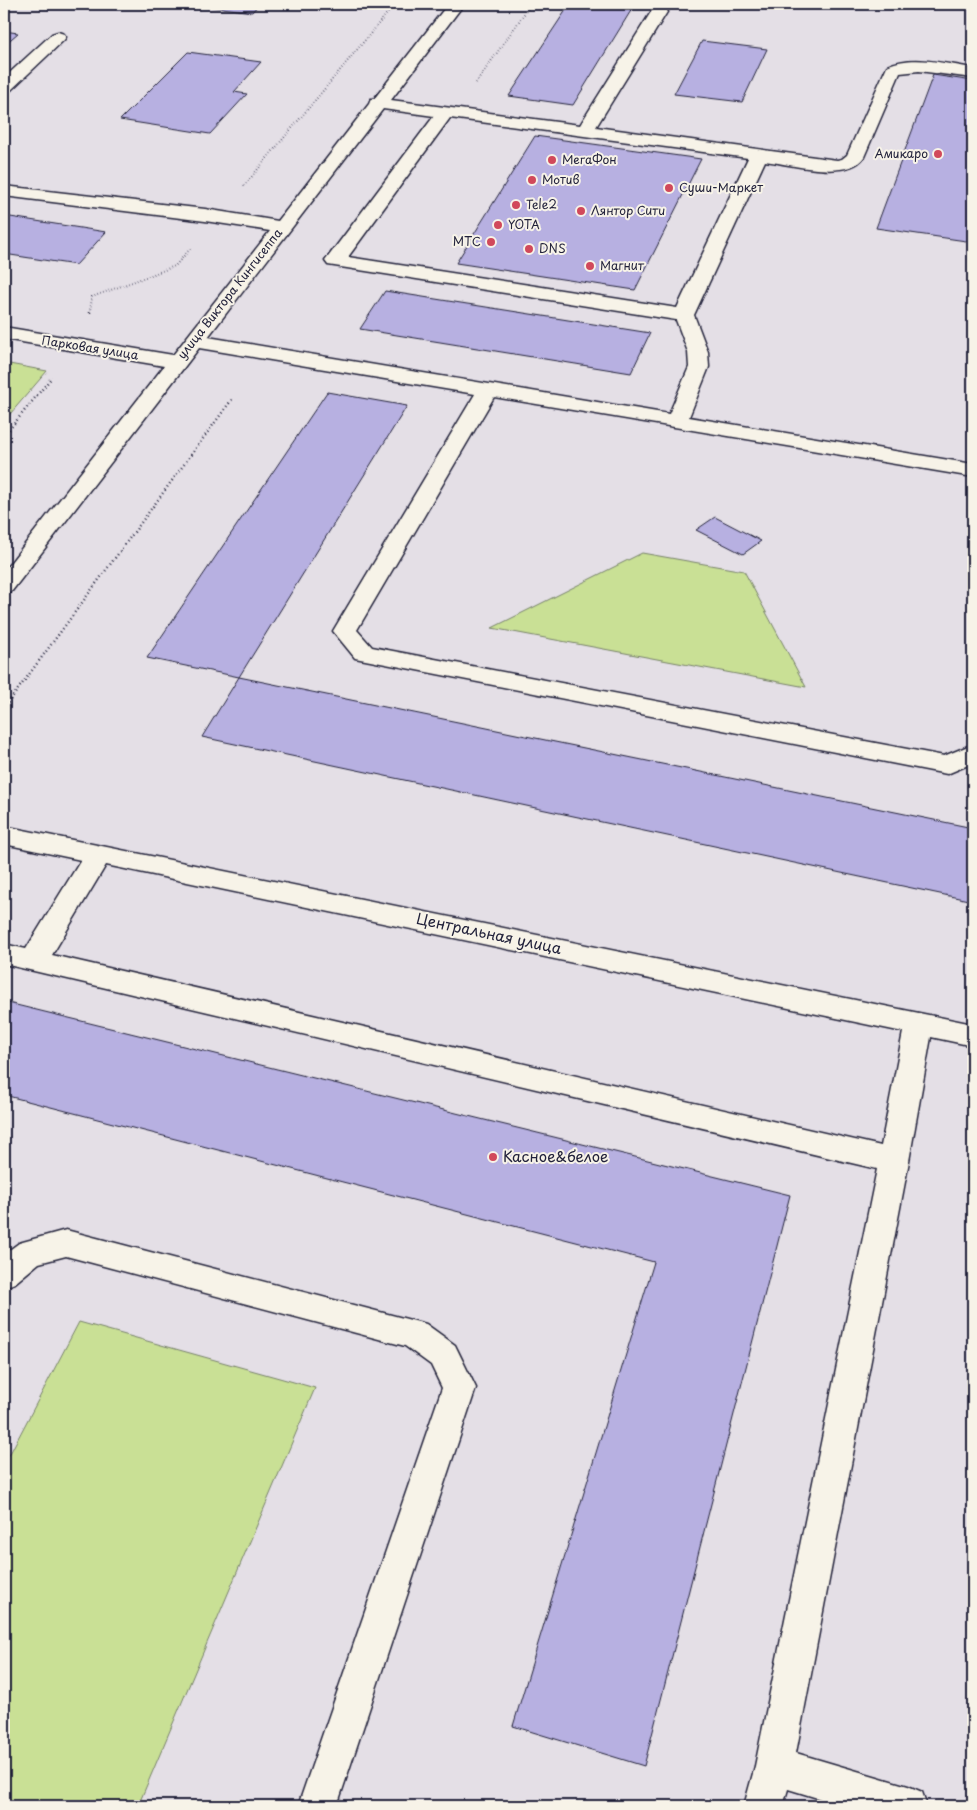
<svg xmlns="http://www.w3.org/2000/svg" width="977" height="1810" font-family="'Playpen Sans',sans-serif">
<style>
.green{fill:#c9e095;stroke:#768168}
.building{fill:#b7b0e1;stroke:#22223b}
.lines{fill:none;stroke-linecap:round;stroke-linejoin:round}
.minor-casing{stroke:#22223b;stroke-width:3}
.path-far2{stroke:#22223b;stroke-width:2;stroke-dasharray:0.5 2.5;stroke-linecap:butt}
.path-far1{stroke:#22223b;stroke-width:2.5;stroke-dasharray:1 3;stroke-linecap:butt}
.path{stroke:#22223b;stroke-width:3;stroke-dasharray:1 4;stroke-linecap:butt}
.minor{fill:#f7f3e8;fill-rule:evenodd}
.poi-dot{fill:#d1495b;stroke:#f7f3e8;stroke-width:2}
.labels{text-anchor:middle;stroke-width:4;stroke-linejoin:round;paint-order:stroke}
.far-poi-label{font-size:12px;fill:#22223b;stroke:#f7f3e8;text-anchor:start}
.far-street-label{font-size:12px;fill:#22223b;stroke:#f7f3e8}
.street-label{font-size:15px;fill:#22223b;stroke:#f7f3e8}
.poi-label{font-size:15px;fill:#22223b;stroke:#f7f3e8;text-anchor:start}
</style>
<rect width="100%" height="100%" fill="#e4dfe6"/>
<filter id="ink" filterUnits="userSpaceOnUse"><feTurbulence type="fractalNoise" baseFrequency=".02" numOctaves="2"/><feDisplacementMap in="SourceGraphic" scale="10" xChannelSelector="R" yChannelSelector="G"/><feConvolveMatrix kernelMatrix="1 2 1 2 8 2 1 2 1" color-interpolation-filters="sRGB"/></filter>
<g filter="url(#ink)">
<g class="green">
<path d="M 4,363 L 47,371 L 4,421 Z"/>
<path d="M 642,553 L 744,571 L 806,687 L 492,628 Z"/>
<path d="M 79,1322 L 315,1388 L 138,1806 L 4,1806 L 4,1465 Z"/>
</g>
<g class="building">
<path d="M 193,4 L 259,4 L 252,12 Z"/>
<path d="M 570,4 L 635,4 L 573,105 L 509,96 Z"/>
<path d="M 4,31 L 18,33 L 4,45 Z"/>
<path d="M 702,41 L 767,49 L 742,102 L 674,94 Z"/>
<path d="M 188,52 L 261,62 L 234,92 L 247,94 L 210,134 L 120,120 Z"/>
<path d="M 933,75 L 973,81 L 973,242 L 876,228 Z"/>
<path d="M 535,136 L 701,159 L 635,290 L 456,263 Z"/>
<path d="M 4,216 L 106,232 L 76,265 L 4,254 Z"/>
<path d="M 385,291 L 650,333 L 631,373 L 360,329 Z"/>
<path d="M 327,392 L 407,406 L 239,677 L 147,658 Z"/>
<path d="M 715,517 L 761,541 L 743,554 L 696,530 Z"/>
<path d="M 239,677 L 973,828 L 973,901 L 202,737 Z"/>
<path d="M 4,1002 L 790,1195 L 644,1766 L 513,1726 L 654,1262 L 4,1095 Z"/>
</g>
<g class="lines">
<g class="minor-casing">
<g id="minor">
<path d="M 448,4 L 464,4 L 391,100 L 580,125 L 656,4 L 672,4 L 596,127 L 837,160 L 842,159 L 847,155 L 887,66 C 913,54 946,64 973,68 L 973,78 L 919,71 L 900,73 L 864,157 C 848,181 790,164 765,161 L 694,315 L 708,352 L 709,367 L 689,417 L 973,464 L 973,477 L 494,397 L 357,630 L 372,647 L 944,756 L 973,744 L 973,763 L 947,774 L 355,658 L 333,631 L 475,394 L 199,348 L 12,591 L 4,593 L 4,571 L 164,366 L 4,339 L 4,327 L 173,355 L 270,231 L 205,221 L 4,196 L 4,186 L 205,209 L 278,221 L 369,104 L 371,99 L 374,99 ZM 383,109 L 434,116 L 328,257 L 325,261 L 328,265 L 676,320 L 688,352 L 689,367 L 669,414 L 208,337 ZM 450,118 L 748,158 L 677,308 L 348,257 Z"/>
<path d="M 58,32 L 64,34 L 66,37 L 64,40 L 10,91 L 4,92 L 4,78 L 52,34 Z"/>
<path d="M 4,826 L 973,1024 L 973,1046 L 931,1037 L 909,1161 L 796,1753 L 908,1786 L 922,1792 L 927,1806 L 844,1806 L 788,1789 L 783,1806 L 744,1806 L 755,1766 L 877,1169 L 4,964 L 4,944 L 26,949 L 81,860 L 4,844 ZM 106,865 L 903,1032 L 881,1146 L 52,955 Z"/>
<path d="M 66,1230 L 426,1324 L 455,1345 L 476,1388 L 337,1806 L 298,1806 L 442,1388 L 431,1365 L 405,1346 L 66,1256 L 39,1263 L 15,1283 L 4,1287 L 4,1254 L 19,1243 Z"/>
</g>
</g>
<g class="path-far2">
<path d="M 476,83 L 531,4"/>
<path d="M 244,186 L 395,4"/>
<path d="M 90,312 L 92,297 L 175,266 L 191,248"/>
</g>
<g class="path-far1">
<path d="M 90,313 L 90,310"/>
<path d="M 4,436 L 52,377"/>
<path d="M 8,703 L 233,398"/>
</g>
<path class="path" d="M 4,708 L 9,701"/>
<use href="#minor" class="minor"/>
</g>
</g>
<g class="poi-dot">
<circle cx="938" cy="154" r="5"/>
<circle cx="552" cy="160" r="5"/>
<circle cx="532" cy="180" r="5"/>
<circle cx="669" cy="188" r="5"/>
<circle cx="516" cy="205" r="5"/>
<circle cx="581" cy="211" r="5"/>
<circle cx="498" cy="225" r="5"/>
<circle cx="491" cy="242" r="5"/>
<circle cx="529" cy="249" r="5"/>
<circle cx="590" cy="266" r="5"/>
<circle cx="493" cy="1157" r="5"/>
</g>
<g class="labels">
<g class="far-poi-label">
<text x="928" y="158" text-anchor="end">Амикаро</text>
<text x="562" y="164">МегаФон</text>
<text x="542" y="184">Мотив</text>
<text x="679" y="192">Суши-Маркет</text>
<text x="526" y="209">Tele2</text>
<text x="591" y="215">Лянтор Сити</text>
<text x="508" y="229">YOTA</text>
<text x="481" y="246" text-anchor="end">МТС</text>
<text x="539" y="253">DNS</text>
<text x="600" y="270">Магнит</text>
</g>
<g class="far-street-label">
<text transform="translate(230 294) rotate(-52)" y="4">улица Виктора Кингисеппа</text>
<text transform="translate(90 348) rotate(9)" y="4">Парковая улица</text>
</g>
<g class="street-label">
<text transform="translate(489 934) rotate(12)" y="5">Центральная улица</text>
</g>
<g class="poi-label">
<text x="503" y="1162">Касное&amp;белое</text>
</g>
</g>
<rect width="977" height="1810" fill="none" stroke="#f7f3e8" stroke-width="20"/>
<rect x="10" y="10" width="957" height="1790" fill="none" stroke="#22223b" stroke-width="2" filter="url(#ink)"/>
</svg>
